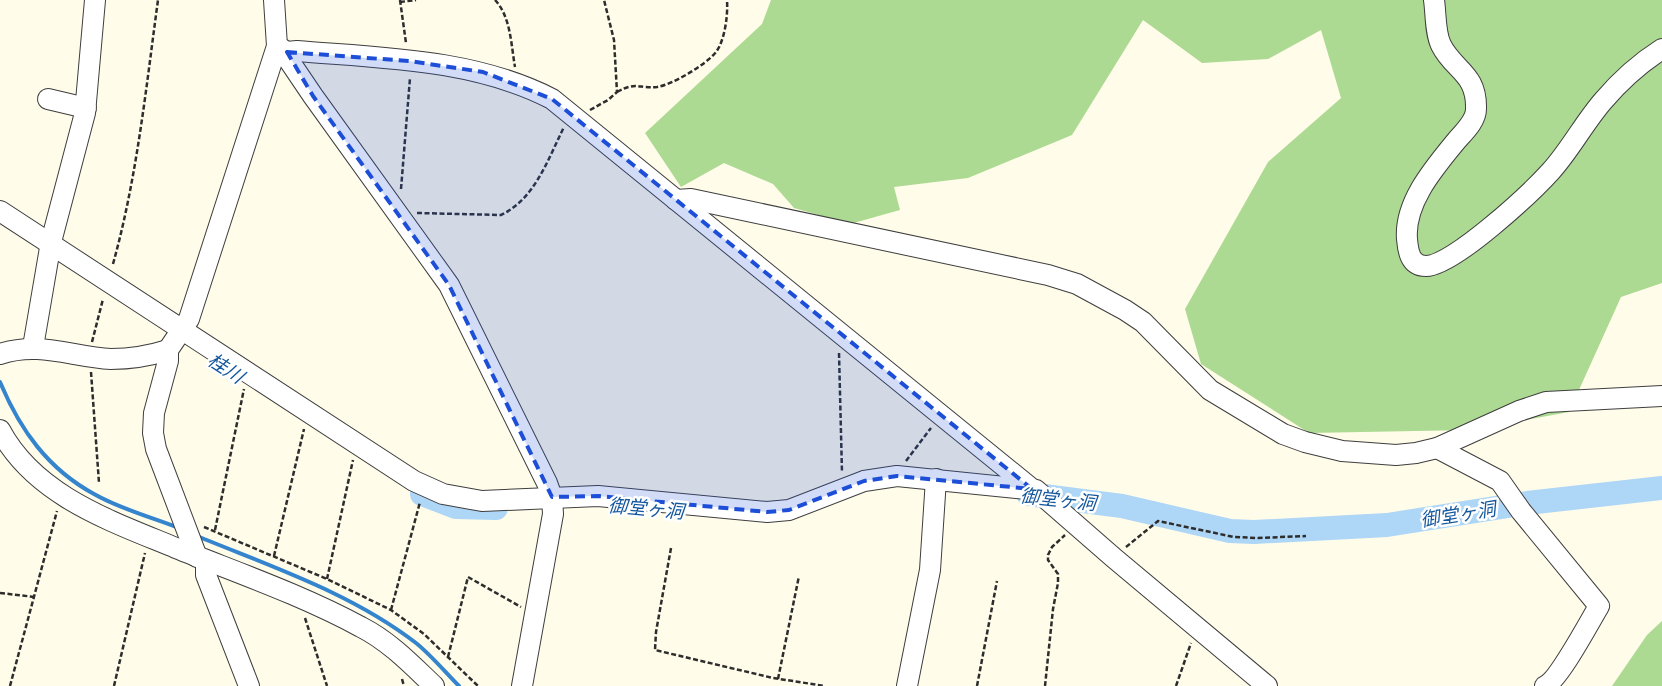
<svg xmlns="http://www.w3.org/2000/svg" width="1662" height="686" font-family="Bitter,'Noto Sans JP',serif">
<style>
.forest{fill:#adda93}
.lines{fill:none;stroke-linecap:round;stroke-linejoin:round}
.stream{stroke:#3485ce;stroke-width:4}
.river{stroke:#aed6f7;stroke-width:24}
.minor-casing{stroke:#3e3e3e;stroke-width:22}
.path{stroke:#2d2d2d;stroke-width:2.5;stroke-dasharray:5 2.5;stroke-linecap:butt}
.minor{stroke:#fff;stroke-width:20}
.marked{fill:#1d4ed8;fill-opacity:0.2;stroke:#1d4ed8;stroke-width:4;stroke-dasharray:10 6;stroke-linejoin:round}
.labels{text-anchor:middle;stroke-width:5;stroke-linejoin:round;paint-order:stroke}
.water-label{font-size:19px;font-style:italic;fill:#14579d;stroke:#fff}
</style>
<rect width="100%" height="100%" fill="#fffce9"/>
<g class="forest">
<path d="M 771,0 L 1662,0 L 1662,283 L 1621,297 L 1569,412 L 1470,430 L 1309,433 L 1201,364 L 1185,309 L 1268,162 L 1341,98 L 1321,30 L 1268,59 L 1202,63 L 1143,20 L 1072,135 L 968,178 L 894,187 L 900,210 L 850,224 L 794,208 L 773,184 L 724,163 L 681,187 L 645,133 L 762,24 Z"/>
<path d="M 1662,621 L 1662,686 L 1612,686 L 1647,635 Z"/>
</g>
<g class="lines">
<g class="stream">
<path d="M 0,382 C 20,430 48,469 94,494 C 120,509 151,517 179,528"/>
<path d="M 197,536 C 272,567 351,593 416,643 C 431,655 445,672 459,686"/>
</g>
<g class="river">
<path d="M 422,494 L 456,507 L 496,508"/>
<path d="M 1028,494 L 1122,506 L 1230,531 L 1254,532 L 1387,525 L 1527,503 L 1662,488"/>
</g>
<g class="minor-casing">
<g id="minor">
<path d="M 1434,0 C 1436,13 1435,33 1441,45 C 1454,71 1477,73 1476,109 C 1476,121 1464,132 1457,140 C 1435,167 1404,202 1407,239 C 1408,251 1410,266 1426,266 C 1453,266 1531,193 1551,171 C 1570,150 1584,123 1603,101 C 1620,81 1640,63 1662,49"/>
<path d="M 277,46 L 287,52 L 297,51 C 382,58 475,59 552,99 L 1032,489"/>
<path d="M 287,52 L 290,62 L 313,96 L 449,285 L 547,483 L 552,497 L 553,514 L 522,686"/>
<path d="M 48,99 L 86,108"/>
<path d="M 676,200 L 691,199 L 1048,275 L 1077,284 L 1125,310 L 1143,322 L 1210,390 L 1283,434 L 1305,442 L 1342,451 L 1396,455 L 1416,453 L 1437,448 L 1519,411 L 1546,402 L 1662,396"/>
<path d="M 0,211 L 414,481 L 443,494 L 482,501 L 598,496 L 767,512 L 789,510 L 864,481 L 897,476 L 1036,490 L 1114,558 L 1267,686"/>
<path d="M 33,347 L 51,242 L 85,113 L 95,0"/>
<path d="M 0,354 C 39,341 72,357 111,359 C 132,359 149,356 168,350"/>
<path d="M 0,430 C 35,496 111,521 176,548 C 238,573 302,595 361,627 C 389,641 412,665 434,686"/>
<path d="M 1437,448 L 1500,481 L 1521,511 L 1599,606 C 1590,621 1558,681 1545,686"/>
<path d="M 197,557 L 156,449 L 153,433 L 154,413 L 168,361 L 168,350 L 189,319 L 277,46 L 274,0"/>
<path d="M 206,561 L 206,575 L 249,686"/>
<path d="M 907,686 L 930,570 L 936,479"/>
</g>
</g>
<g class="path">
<path d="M 400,0 L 406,43"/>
<path d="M 495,0 C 511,17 511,45 515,67"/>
<path d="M 400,2 L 416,0"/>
<path d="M 617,92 C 637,81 638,89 657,87 C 672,85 707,64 716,52 C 725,40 728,15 727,0"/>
<path d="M 590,110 L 608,100 L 617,92 L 614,40 L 604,0"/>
<path d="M 401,189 L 410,78"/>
<path d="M 417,213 L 501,215 C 535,199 548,159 564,127"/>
<path d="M 113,264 C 137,178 146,88 158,0"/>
<path d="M 92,342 L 103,299"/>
<path d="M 839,353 L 842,473"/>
<path d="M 91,372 L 99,483"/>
<path d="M 906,461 L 931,428"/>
<path d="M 204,527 L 327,579 L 391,610 L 424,634 L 478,686"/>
<path d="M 215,530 L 244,389"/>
<path d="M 1126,547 L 1158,521 L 1234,537 L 1258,538 L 1306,536"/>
<path d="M 671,548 L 656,632 L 655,650 L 773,678 L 825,686"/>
<path d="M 274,556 L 304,429"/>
<path d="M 327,579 L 353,460"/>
<path d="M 0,593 L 35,597"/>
<path d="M 391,610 L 420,502"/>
<path d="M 305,618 L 327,686"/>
<path d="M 448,657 L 468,577 L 521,607"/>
<path d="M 402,679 L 404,686"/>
<path d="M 778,679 L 799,576"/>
<path d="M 10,686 L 57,511"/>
<path d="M 114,686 L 145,553"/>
<path d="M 977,686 L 997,581"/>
<path d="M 1045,686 L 1053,609 L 1058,583 L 1058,574 L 1048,560 L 1048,555 L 1052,547 L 1065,535"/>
<path d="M 1176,686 L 1191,643"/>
</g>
<use href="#minor" class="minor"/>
</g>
<path class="marked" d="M 287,52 L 409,61 L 483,72 L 552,99 L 1032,489 L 897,476 L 864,481 L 789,510 L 767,512 L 598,496 L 552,497 L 449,285 L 313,96 Z"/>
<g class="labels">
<g class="water-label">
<text transform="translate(226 368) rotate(33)" y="7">桂川</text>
<text transform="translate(1058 499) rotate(6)" y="7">御堂ヶ洞</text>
<text transform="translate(646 508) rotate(5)" y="7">御堂ヶ洞</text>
<text transform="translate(1458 514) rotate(-9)" y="7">御堂ヶ洞</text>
</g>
</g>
</svg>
